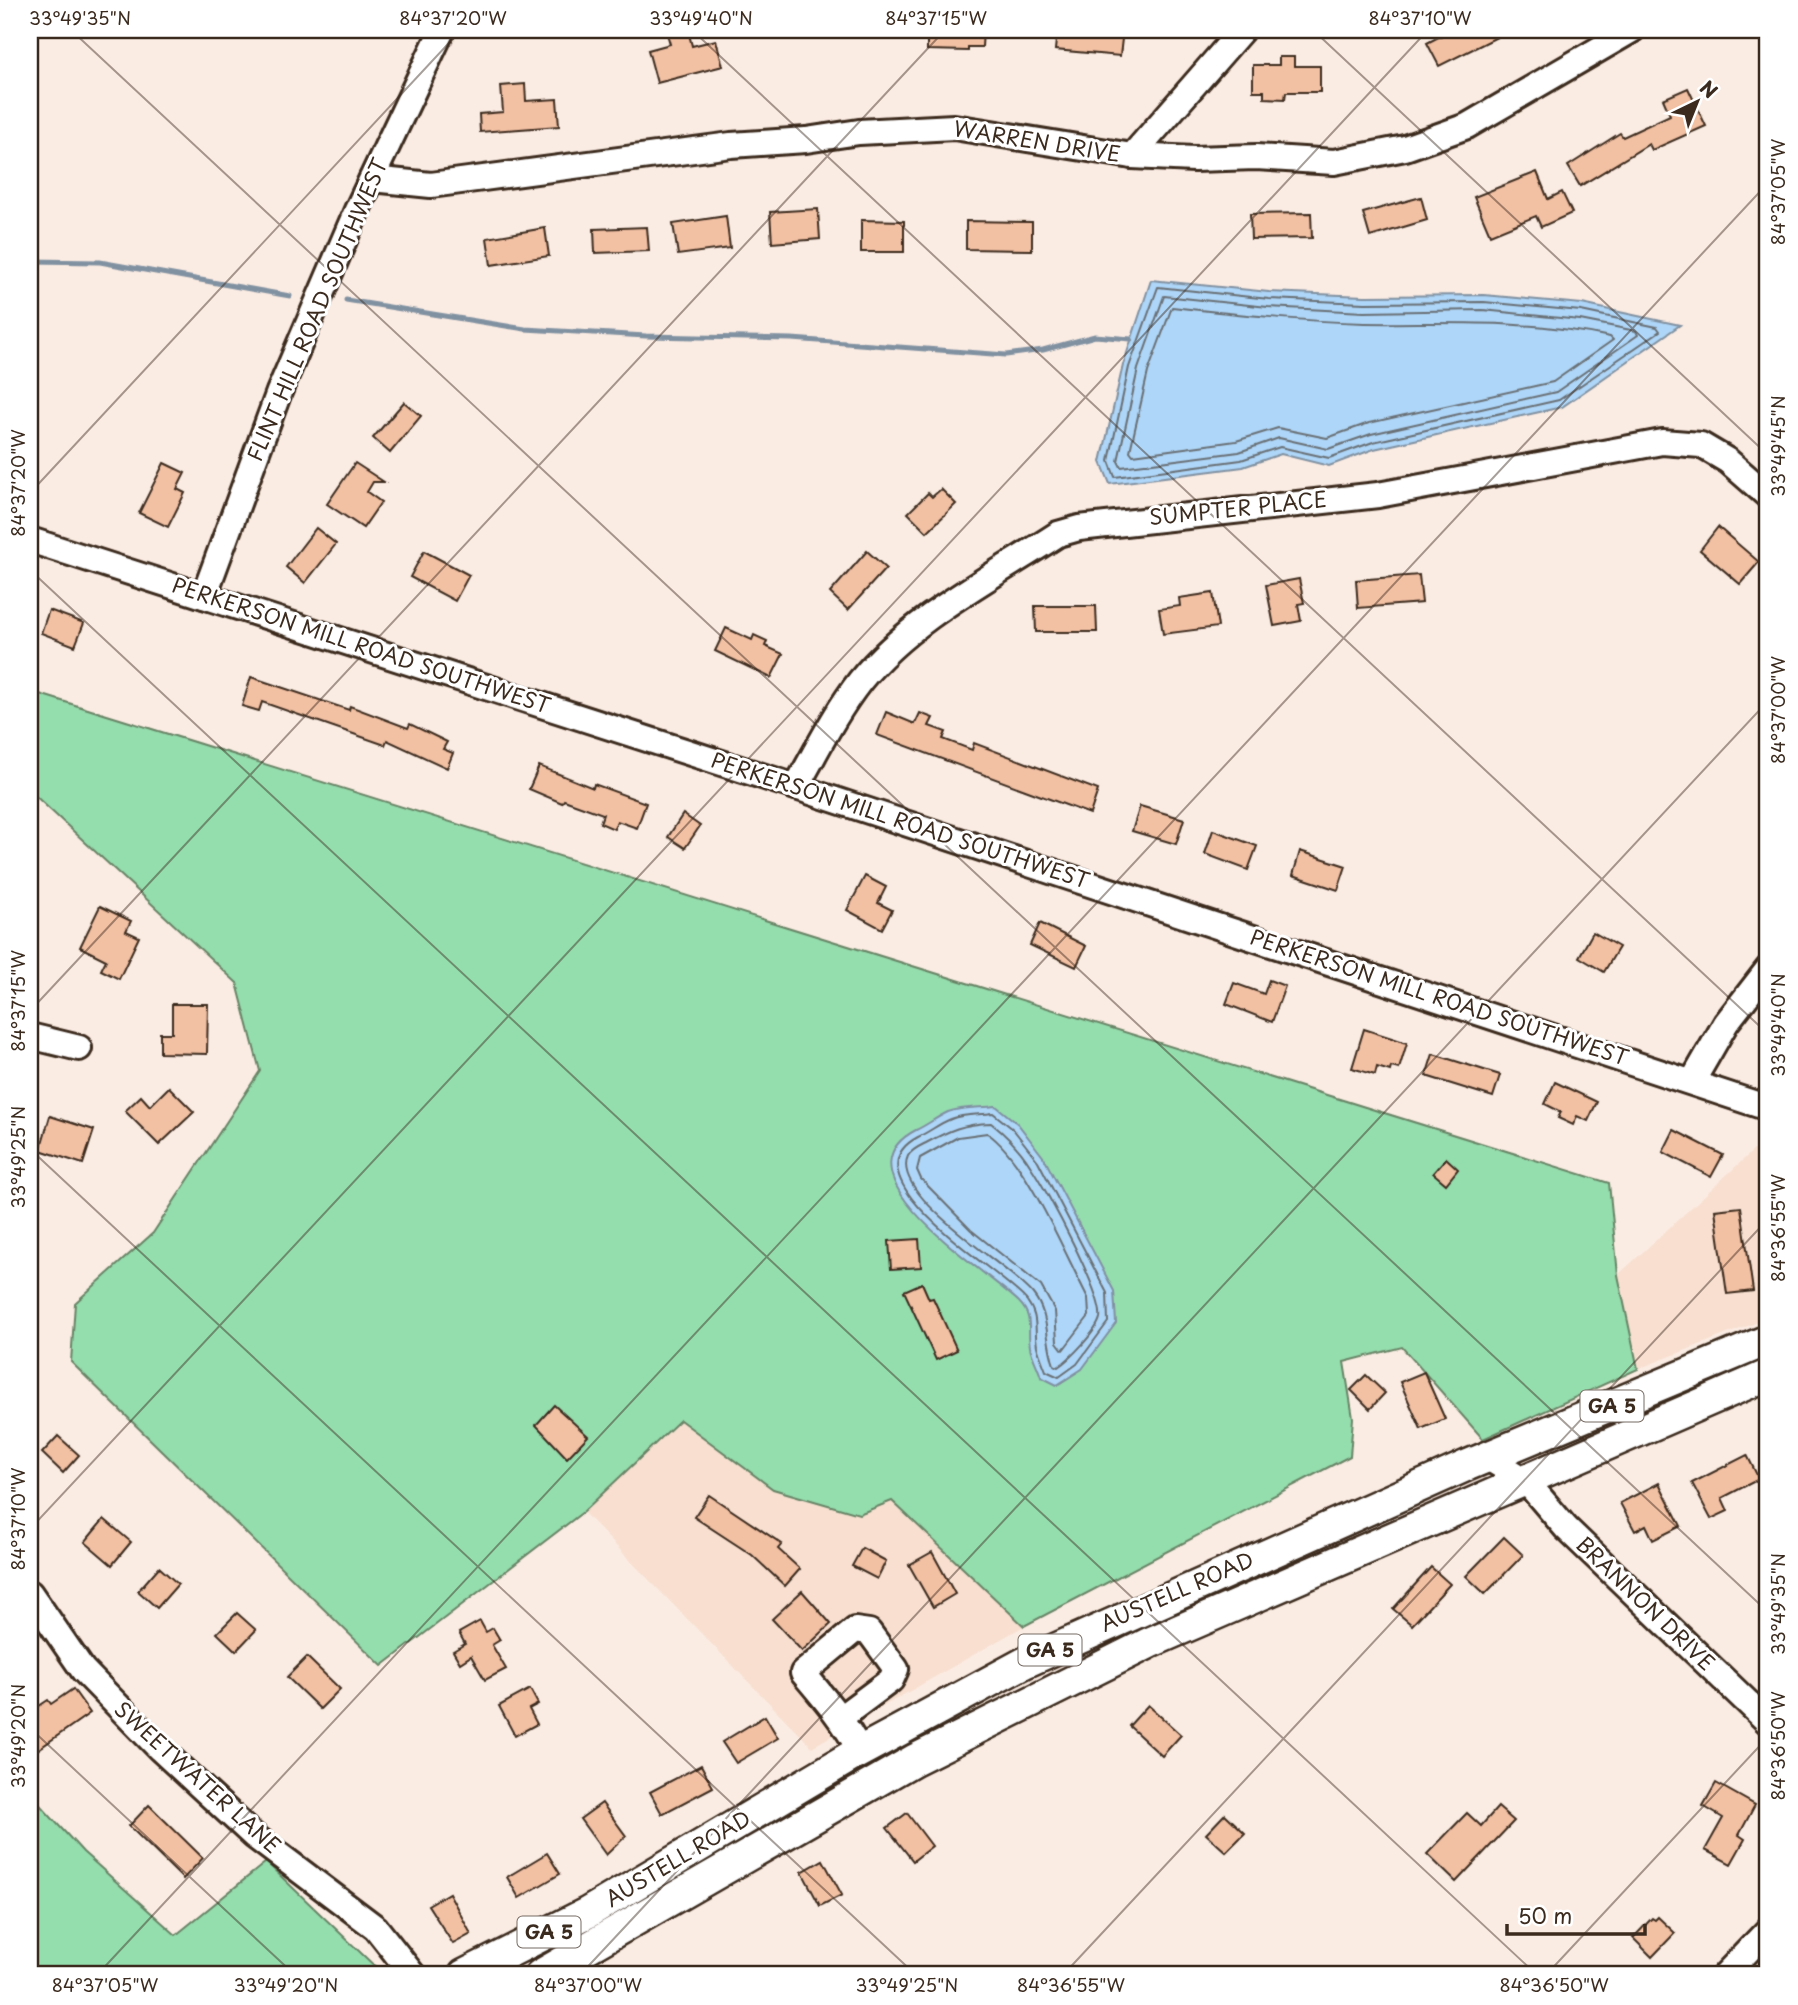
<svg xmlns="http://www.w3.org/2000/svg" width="1798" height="2005" font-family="'Playpen Sans',sans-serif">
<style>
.built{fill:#f8dfd0}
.green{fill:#94ddad;stroke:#688466;stroke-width:2}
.water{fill:#aed6f8;stroke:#8091a1;stroke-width:2}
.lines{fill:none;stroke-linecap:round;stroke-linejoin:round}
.shore{stroke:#696f75;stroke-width:2}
.stream{stroke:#8091a1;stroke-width:5}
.building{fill:#f2c0a3;stroke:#3b2a1e;stroke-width:2}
.minor-casing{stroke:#3b2a1e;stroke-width:30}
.major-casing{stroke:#3b2a1e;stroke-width:35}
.minor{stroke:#fff;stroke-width:24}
.major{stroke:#fff;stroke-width:30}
.ticks{fill:none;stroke:#3b2a1e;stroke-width:2;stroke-opacity:0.45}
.labels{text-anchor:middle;stroke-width:6;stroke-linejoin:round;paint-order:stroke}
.shield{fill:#fff;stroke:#766a62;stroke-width:2}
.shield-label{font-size:19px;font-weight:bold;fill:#3b2a1e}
.street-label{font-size:21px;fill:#3b2a1e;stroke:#fff}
.neatline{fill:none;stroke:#3b2a1e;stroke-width:2.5}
.ticks-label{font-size:18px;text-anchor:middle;fill:#3b2a1e}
</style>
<rect width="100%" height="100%" fill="#fbece3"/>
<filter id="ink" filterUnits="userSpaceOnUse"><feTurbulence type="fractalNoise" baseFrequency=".0143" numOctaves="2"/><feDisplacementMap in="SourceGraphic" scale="14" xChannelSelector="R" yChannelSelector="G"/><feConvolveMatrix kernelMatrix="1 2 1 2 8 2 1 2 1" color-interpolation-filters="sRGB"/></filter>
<g filter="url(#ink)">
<g class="built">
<path d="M 1768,1137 L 1768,1318 L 1638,1369 L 1618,1275 Z"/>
<path d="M 680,1420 L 773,1489 L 891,1501 L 1024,1626 L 812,1747 L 583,1512 Z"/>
</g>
<g class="green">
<path d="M 30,691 L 1609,1183 L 1618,1275 L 1638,1369 L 1483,1439 L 1402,1347 L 1344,1362 L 1353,1418 L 1350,1456 L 1024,1626 L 892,1501 L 859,1514 L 773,1489 L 680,1420 L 583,1512 L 382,1666 L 71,1362 L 75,1303 L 153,1233 L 260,1071 L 237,983 L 30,791 Z"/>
<path d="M 30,1794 L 83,1852 L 176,1935 L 266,1862 L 384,1975 L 30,1975 Z"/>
</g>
<g class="water">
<path d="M 1151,280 L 1269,292 L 1365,296 L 1484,295 L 1582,304 L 1680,325 L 1562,407 L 1374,449 L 1329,466 L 1281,454 L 1243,467 L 1110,484 L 1101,462 L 1123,365 Z"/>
<path d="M 996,1106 L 1018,1124 L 1044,1158 L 1114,1291 L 1116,1323 L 1082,1369 L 1057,1385 L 1041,1377 C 1038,1367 1032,1357 1030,1347 C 1027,1329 1034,1317 1019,1302 C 988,1271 829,1175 916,1130 C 927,1125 937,1117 948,1112 C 962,1107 981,1108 996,1106 Z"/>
</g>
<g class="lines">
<g class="shore">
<path d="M 1158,287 L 1269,299 L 1365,303 L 1484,302 L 1581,311 L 1657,327 L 1660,331 L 1559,400 L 1373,442 L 1329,458 L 1280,447 L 1241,460 L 1115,477 L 1109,461 L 1129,367 Z"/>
<path d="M 1164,296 L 1268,307 L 1364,312 L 1483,310 L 1580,320 L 1636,331 L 1638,335 L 1556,392 L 1371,434 L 1328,449 L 1279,438 L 1239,452 L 1121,467 L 1118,461 L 1138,369 Z"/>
<path d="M 1172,307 C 1236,314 1300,321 1365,323 C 1450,324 1525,319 1610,337 L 1613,340 L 1553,382 L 1369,423 L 1327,438 L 1278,428 L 1236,441 L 1133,455 L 1130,451 L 1148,372 Z"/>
<path d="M 993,1113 L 1013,1129 L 1038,1161 L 1107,1293 L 1108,1322 L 1077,1364 L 1059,1377 L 1046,1371 C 1043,1363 1039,1354 1037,1346 C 1034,1327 1039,1317 1027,1301 C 1005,1272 840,1178 918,1137 C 929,1132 940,1123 951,1119 C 963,1114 980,1115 993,1113 Z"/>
<path d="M 991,1123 C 1006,1135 1021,1150 1031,1167 C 1046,1189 1104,1296 1100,1318 C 1097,1331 1070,1359 1058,1367 L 1054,1365 C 1045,1340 1050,1315 1033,1294 C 1012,1267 889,1196 908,1156 C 912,1149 920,1146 926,1143 C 950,1130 963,1124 991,1123 Z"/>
<path d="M 987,1133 C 1026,1159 1065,1254 1088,1298 L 1089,1316 L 1063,1350 L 1057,1342 L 1055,1311 L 1041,1286 L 971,1230 L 921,1179 L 917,1170 L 920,1158 L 958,1137 Z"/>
</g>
<g class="stream">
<path d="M 30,261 L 100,262 L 290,296"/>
<path d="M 346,300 L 525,329 L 646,336 L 792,339 L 1006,355 L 1043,350 L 1095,336 L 1131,339"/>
</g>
</g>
<g class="building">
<path d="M 666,30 L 688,30 L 692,46 L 716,40 L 723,66 L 657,83 L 648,50 L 670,44 Z"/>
<path d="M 927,30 L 983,30 L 982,47 L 968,47 L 968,51 L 927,50 Z"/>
<path d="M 1057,30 L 1123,30 L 1120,56 L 1055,50 Z"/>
<path d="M 1452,30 L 1511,30 L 1439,66 L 1427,43 Z"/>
<path d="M 1279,57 L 1294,57 L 1294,66 L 1320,66 L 1320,92 L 1286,92 L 1285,99 L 1264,98 L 1264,91 L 1253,91 L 1253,65 L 1279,65 Z"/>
<path d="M 525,84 L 526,101 L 557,99 L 559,126 L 480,132 L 479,114 L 503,112 L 501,86 Z"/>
<path d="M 1688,88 L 1706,126 L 1652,150 L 1649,144 L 1580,186 L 1568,166 L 1620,133 L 1623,137 L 1670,115 L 1663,99 Z"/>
<path d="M 1537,172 L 1548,199 L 1562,192 L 1572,213 L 1541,227 L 1536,216 L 1490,235 L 1474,197 Z"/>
<path d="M 1421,197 L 1427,220 L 1370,237 L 1363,213 Z"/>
<path d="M 818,209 L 820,239 L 772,243 L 770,212 Z"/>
<path d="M 1311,213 L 1312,238 L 1251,239 L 1250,214 Z"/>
<path d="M 726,216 L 730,248 L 678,255 L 673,224 Z"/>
<path d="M 861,220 L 904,221 L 904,252 L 861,252 Z"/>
<path d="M 966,221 L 1032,222 L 1032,250 L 966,249 Z"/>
<path d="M 647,227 L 649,251 L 595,253 L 594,229 Z"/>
<path d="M 545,228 L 549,256 L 491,265 L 487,238 Z"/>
<path d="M 404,402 L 421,416 L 390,453 L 373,438 Z"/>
<path d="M 164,463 L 185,473 L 177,489 L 185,493 L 168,527 L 139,513 Z"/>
<path d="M 355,463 L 384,482 L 373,482 L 367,492 L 381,502 L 363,528 L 327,504 Z"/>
<path d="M 941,489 L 956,504 L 927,532 L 908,513 L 928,493 L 932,497 Z"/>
<path d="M 1718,527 L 1759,562 L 1740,584 L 1700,550 Z"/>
<path d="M 316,528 L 336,544 L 305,583 L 286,567 Z"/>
<path d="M 424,551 L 469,575 L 455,601 L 410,577 Z"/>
<path d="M 867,551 L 886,568 L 848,610 L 830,593 Z"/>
<path d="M 1419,575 L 1422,603 L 1358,608 L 1356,580 Z"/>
<path d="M 1299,579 L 1304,603 L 1298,604 L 1301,621 L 1274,626 L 1266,585 Z"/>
<path d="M 1213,593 L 1218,627 L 1163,634 L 1159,609 L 1180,606 L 1179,598 Z"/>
<path d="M 1035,606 L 1096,606 L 1097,632 L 1036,632 Z"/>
<path d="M 49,610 L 84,623 L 75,646 L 41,633 Z"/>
<path d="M 726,628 L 752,640 L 754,635 L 767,641 L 765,646 L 783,654 L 771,678 L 715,651 Z"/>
<path d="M 251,677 L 349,710 L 350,706 L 408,728 L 410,724 L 447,742 L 443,749 L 453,753 L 447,768 L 387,740 L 385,745 L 262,702 L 259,711 L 242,706 Z"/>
<path d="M 886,712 L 915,724 L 920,713 L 933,718 L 929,726 L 946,732 L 943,739 L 972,750 L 974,743 L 1098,790 L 1090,814 L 877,735 Z"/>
<path d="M 539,766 L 593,788 L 594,784 L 646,803 L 637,828 L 617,821 L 614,829 L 600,823 L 603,814 L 564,800 L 562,803 L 529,789 Z"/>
<path d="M 1140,806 L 1184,819 L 1176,844 L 1132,831 Z"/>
<path d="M 683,814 L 700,826 L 685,848 L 668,837 Z"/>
<path d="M 1213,830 L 1257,846 L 1248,870 L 1205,854 Z"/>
<path d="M 1300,851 L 1346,866 L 1338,890 L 1293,875 Z"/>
<path d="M 865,876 L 886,887 L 878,903 L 892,910 L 882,929 L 847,910 Z"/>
<path d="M 100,906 L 131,921 L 126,931 L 139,937 L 119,979 L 101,970 L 106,960 L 80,947 Z"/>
<path d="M 1040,923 L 1086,946 L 1076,967 L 1030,945 Z"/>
<path d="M 1593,932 L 1619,947 L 1604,972 L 1579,957 Z"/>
<path d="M 1269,980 L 1285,986 L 1272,1022 L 1226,1004 L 1234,983 L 1264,994 Z"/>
<path d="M 172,1004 L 208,1004 L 207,1054 L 160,1053 L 160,1033 L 172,1033 Z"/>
<path d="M 1364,1029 L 1407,1043 L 1399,1069 L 1391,1067 L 1390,1071 L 1377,1067 L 1375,1075 L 1352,1068 Z"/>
<path d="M 1433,1054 L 1500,1075 L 1493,1097 L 1426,1076 Z"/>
<path d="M 1555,1082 L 1597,1102 L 1588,1121 L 1577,1116 L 1573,1125 L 1558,1118 L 1561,1112 L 1545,1104 Z"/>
<path d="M 169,1087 L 194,1112 L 159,1145 L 125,1111 L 141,1096 L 150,1106 Z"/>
<path d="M 50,1116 L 94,1130 L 83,1164 L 40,1150 Z"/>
<path d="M 1674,1130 L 1723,1155 L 1711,1177 L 1663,1152 Z"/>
<path d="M 1446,1158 L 1458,1169 L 1446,1184 L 1433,1173 Z"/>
<path d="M 1741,1207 L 1753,1291 L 1727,1294 L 1715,1210 Z"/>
<path d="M 919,1239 L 921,1267 L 891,1269 L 889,1241 Z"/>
<path d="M 922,1283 L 929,1299 L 933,1298 L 957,1350 L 936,1360 L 904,1291 Z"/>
<path d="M 1424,1372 L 1445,1419 L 1421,1429 L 1400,1382 Z"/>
<path d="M 1366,1375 L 1385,1393 L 1370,1409 L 1351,1390 Z"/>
<path d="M 554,1405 L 588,1436 L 567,1458 L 536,1425 Z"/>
<path d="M 58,1436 L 79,1455 L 63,1473 L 42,1453 Z"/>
<path d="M 1747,1455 L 1759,1479 L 1722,1498 L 1728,1511 L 1711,1519 L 1692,1483 Z"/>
<path d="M 1659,1483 L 1681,1526 L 1653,1540 L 1646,1525 L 1635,1531 L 1620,1503 Z"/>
<path d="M 709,1495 L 782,1544 L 778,1549 L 800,1569 L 785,1586 L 752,1555 L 694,1517 Z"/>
<path d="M 104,1519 L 131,1542 L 112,1565 L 85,1542 Z"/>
<path d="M 1504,1537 L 1523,1555 L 1485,1594 L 1466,1576 Z"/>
<path d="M 862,1548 L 886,1561 L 877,1579 L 852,1566 Z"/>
<path d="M 932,1552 L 955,1594 L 933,1607 L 909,1565 Z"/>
<path d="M 159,1567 L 178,1584 L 157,1608 L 138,1591 Z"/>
<path d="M 1431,1567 L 1450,1584 L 1412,1625 L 1393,1609 Z"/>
<path d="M 802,1591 L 831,1624 L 802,1651 L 772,1619 Z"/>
<path d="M 237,1613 L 256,1630 L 236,1651 L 217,1633 Z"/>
<path d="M 480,1621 L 486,1632 L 493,1628 L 500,1640 L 492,1645 L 506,1669 L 485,1680 L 471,1656 L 460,1663 L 453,1651 L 465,1644 L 459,1633 Z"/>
<path d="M 307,1657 L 340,1689 L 320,1709 L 287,1677 Z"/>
<path d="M 73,1689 L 90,1713 L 30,1755 L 30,1712 L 48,1700 L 51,1704 Z"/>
<path d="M 530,1689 L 538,1704 L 529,1709 L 537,1724 L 515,1736 L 499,1706 Z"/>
<path d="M 1148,1705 L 1181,1735 L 1162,1756 L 1129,1726 Z"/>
<path d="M 765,1716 L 778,1738 L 736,1763 L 722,1742 Z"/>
<path d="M 701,1765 L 713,1787 L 662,1814 L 650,1792 Z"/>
<path d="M 1716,1783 L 1755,1805 L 1739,1835 L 1745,1839 L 1731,1864 L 1705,1850 L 1723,1818 L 1703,1806 Z"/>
<path d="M 602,1803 L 626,1836 L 606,1855 L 580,1819 Z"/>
<path d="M 149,1805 L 203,1858 L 183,1879 L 129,1826 Z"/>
<path d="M 1498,1807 L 1514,1821 L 1456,1882 L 1427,1854 L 1467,1813 L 1481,1826 Z"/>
<path d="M 907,1813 L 932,1846 L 913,1861 L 887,1828 Z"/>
<path d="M 1225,1814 L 1245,1833 L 1226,1852 L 1206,1834 Z"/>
<path d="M 547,1853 L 560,1874 L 519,1898 L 507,1877 Z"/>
<path d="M 823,1860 L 842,1895 L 820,1906 L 802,1872 Z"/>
<path d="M 449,1893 L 471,1934 L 453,1944 L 428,1905 Z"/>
<path d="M 1658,1917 L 1675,1933 L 1652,1957 L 1633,1938 L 1652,1918 L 1655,1920 Z"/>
</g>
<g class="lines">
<g class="minor-casing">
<g id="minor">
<path d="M 1132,156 L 1242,30"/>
<path d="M 372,179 L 431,185 L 731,145 L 806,140 L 859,132 L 954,127 L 1132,156 L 1194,159 L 1256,157 L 1334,162 L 1405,148 L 1467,126 L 1632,30"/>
<path d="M 30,540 L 796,787 L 1768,1108"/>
<path d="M 204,596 L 279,392 L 357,210 L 442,30"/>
<path d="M 796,787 C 816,752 835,713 860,681 C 911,618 991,578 1058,534 L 1079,528 L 1378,495 L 1662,442 L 1701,445 L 1728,461 L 1768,496"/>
<path d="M 30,1036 L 79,1048"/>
<path d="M 1692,1082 L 1726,1023 L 1768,969"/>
<path d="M 1488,1458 L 1526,1481 L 1566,1528 L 1768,1722"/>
<path d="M 30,1593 L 83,1670 L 160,1749 L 254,1836 L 376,1928 L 413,1975"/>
<path d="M 840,1718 L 891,1680 L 896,1669 L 869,1632 L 855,1630 L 803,1673 C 824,1698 845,1722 860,1751"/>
<path d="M 1725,1975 L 1768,1930"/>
</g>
</g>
<g class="major-casing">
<g id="major">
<path d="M 464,1975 L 587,1913 L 850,1757 L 1024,1663 L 1468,1465 L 1768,1340"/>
<path d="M 540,1975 L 914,1760 L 1149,1643 L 1768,1375"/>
</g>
</g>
<use href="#minor" class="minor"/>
<use href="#major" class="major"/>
</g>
</g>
<path class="ticks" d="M 71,30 L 1768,1612M 692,30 L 1768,1034M 1313,30 L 1768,455M 30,493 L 461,30M 30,570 L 1537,1975M 30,1011 L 945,30M 30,1149 L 916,1975M 30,1529 L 1428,30M 30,1728 L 295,1975M 97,1975 L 1768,183M 580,1975 L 1768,701M 1063,1975 L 1768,1219M 1546,1975 L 1768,1737"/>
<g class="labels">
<g class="shield">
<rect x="1580.5" y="1390.5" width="63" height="31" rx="5"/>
<rect x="1018.5" y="1634.5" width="63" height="31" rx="5"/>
<rect x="517.5" y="1916.5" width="63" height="31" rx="5"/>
</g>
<g class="shield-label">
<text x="1612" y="1413">GA 5</text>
<text x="1050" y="1657">GA 5</text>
<text x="549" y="1939">GA 5</text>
</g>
<g class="street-label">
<text transform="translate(1037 142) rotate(9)" y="7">WARREN DRIVE</text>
<text transform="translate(318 310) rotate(-67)" y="7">FLINT HILL ROAD SOUTHWEST</text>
<text transform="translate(1238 509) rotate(-6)" y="7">SUMPTER PLACE</text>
<text transform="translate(361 646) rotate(18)" y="7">PERKERSON MILL ROAD SOUTHWEST</text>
<text transform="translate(900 821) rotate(18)" y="7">PERKERSON MILL ROAD SOUTHWEST</text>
<text transform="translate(1439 998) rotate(18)" y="7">PERKERSON MILL ROAD SOUTHWEST</text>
<text transform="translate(1177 1592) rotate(-24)" y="7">AUSTELL ROAD</text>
<text transform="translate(1645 1604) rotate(44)" y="7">BRANNON DRIVE</text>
<text transform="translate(197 1778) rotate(42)" y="7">SWEETWATER LANE</text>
<text transform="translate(678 1859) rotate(-31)" y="7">AUSTELL ROAD</text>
</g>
</g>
<rect width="1798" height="2005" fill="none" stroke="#fff" stroke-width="77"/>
<g transform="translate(1697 102) rotate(43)" stroke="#ffffff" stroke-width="5" paint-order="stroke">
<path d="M0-5L12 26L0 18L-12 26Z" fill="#3b2a1e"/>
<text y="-10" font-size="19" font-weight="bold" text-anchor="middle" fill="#3b2a1e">N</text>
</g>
<path d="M1507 1924v10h138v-10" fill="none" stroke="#3b2a1e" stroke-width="3.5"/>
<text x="1518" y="1924" font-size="21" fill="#3b2a1e" stroke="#ffffff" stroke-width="5" paint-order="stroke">50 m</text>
<rect x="38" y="38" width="1721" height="1928" class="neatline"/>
<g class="ticks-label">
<text x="80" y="25">33°49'35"N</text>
<text x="453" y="25">84°37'20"W</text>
<text x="701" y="25">33°49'40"N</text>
<text x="936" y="25">84°37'15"W</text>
<text x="1420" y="25">84°37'10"W</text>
<text transform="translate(1779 192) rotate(-90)" y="6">84°37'05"W</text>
<text transform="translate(1779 446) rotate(-90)" y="6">33°49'45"N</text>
<text transform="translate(19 483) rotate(-90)" y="6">84°37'20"W</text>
<text transform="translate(1779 710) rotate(-90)" y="6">84°37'00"W</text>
<text transform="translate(19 1001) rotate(-90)" y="6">84°37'15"W</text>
<text transform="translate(1779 1025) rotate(-90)" y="6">33°49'40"N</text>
<text transform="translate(19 1157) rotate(-90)" y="6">33°49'25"N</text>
<text transform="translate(1779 1228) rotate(-90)" y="6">84°36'55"W</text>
<text transform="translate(19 1519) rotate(-90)" y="6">84°37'10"W</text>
<text transform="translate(1779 1604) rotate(-90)" y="6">33°49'35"N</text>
<text transform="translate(19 1736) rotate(-90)" y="6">33°49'20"N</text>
<text transform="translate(1779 1746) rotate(-90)" y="6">84°36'50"W</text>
<text x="105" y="1992">84°37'05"W</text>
<text x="286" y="1992">33°49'20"N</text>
<text x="588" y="1992">84°37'00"W</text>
<text x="907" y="1992">33°49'25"N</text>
<text x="1071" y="1992">84°36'55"W</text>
<text x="1554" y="1992">84°36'50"W</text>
</g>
</svg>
